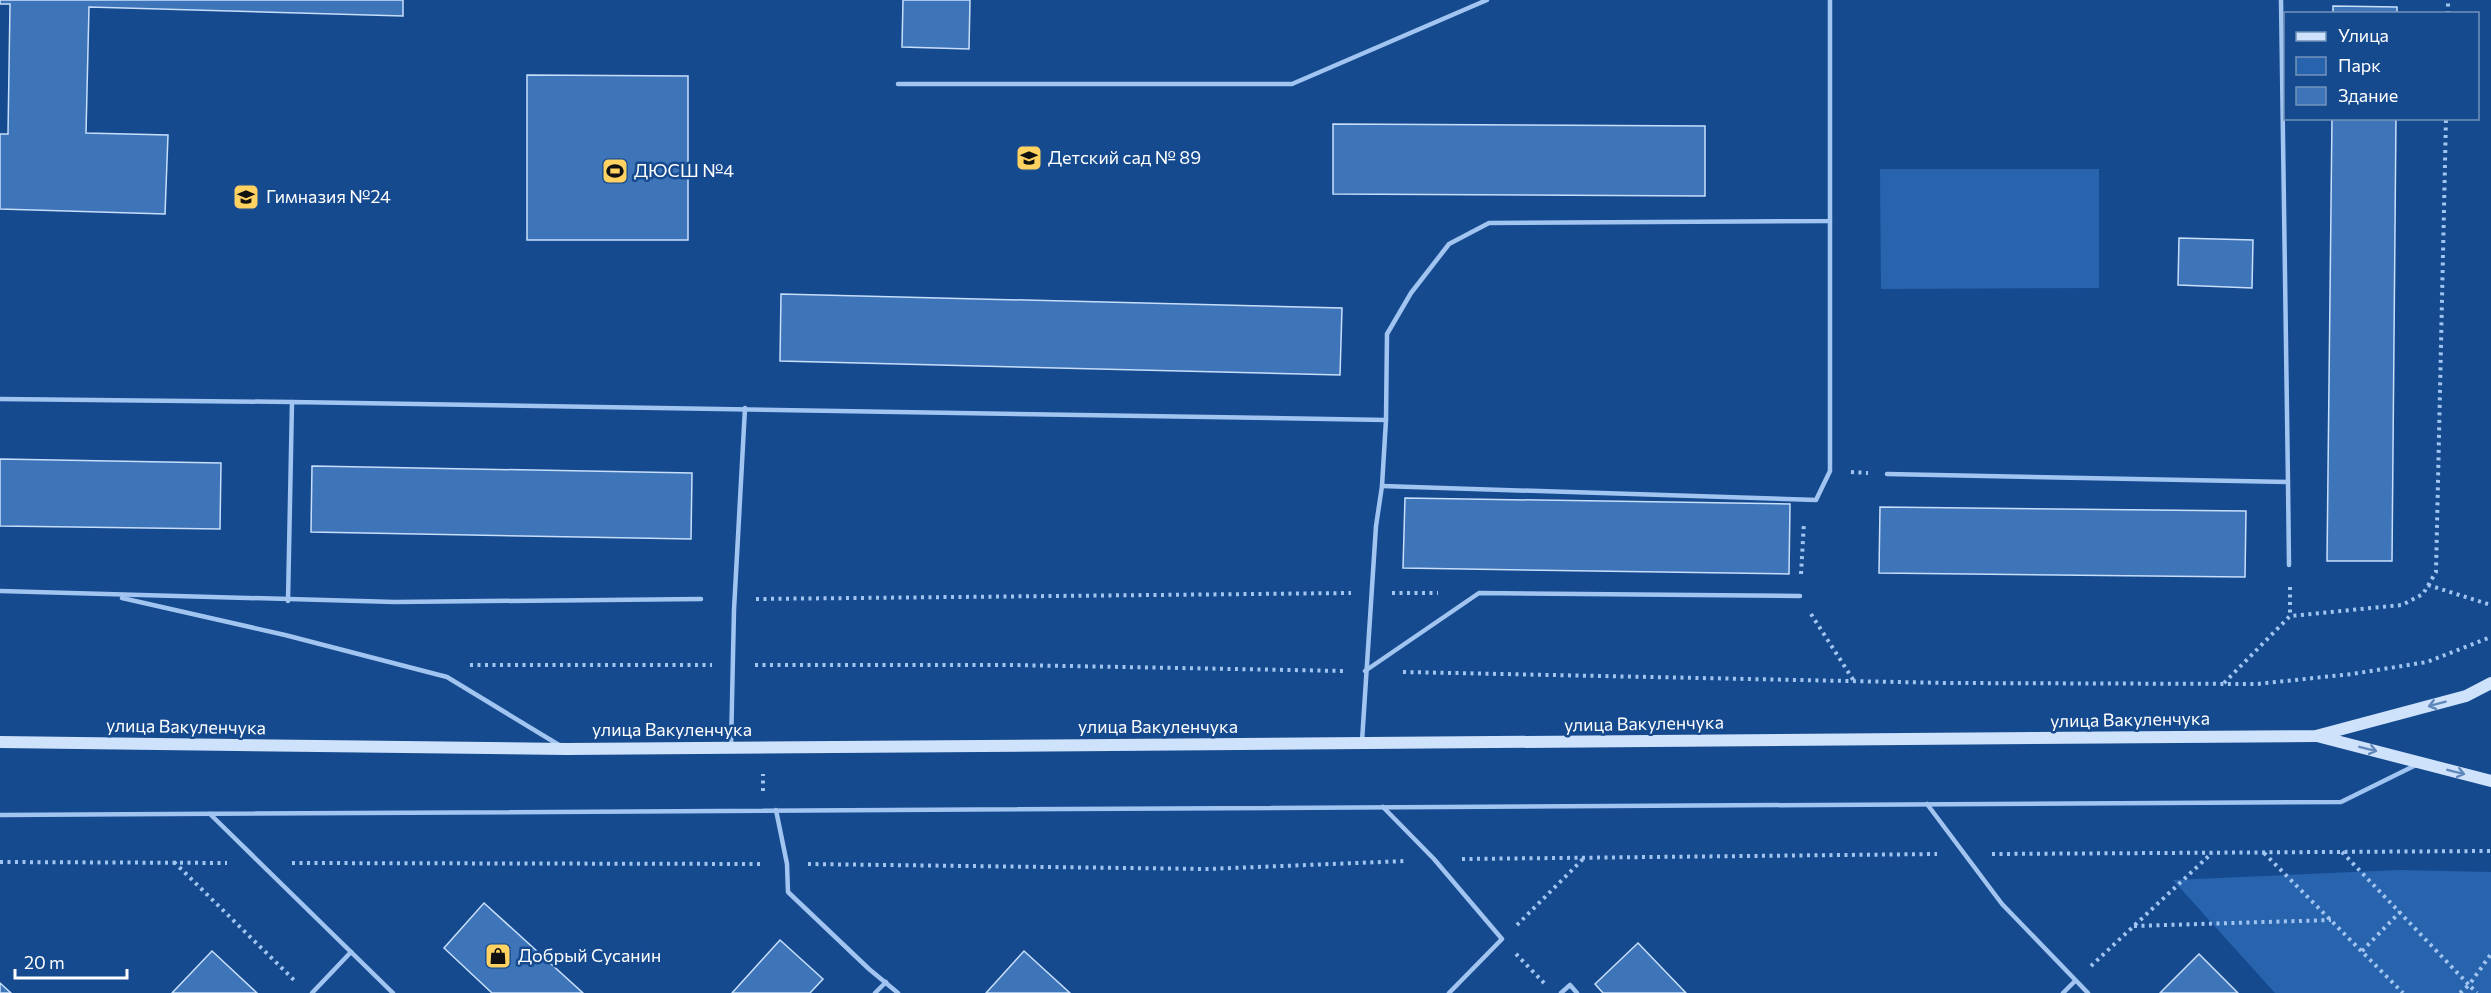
<svg xmlns="http://www.w3.org/2000/svg" width="2491" height="993" font-family="Commissioner,sans-serif">
<style>
.green{fill:#2864ae}
.building{fill:#3e74b8;stroke:#c8dffb;stroke-width:1.5}
.lines{fill:none;stroke-linecap:round;stroke-linejoin:round}
.path{stroke:#a1c5f0;stroke-width:4;stroke-dasharray:3 4.5;stroke-linecap:butt}
.service{stroke:#a1c5f0;stroke-width:4.5}
.secondary{stroke:#cfe2fb;stroke-width:12}
.oneway{stroke:#5f87ba}
.labels{text-anchor:middle;stroke-width:5;stroke-linejoin:round;paint-order:stroke}
.poi-label{font-size:18px;fill:#fff;stroke:#154a8f;text-anchor:start}
.street-label{font-size:18px;fill:#fff;stroke:#154a8f}
</style>
<rect width="100%" height="100%" fill="#154a8f"/>
<g class="green">
<path d="M 1880,169 L 2099,169 L 2099,288 L 1881,289 Z"/>
<path d="M 2399,870 L 2491,872 L 2491,993 L 2275,993 L 2173,880 Z"/>
</g>
<g class="building">
<path d="M 0,0 L 403,0 L 403,16 L 89,7 L 86,133 L 168,135 L 165,214 L 0,209 L 0,134 L 8,134 L 10,4 L 0,4 Z"/>
<path d="M 903,0 L 970,0 L 969,49 L 902,47 Z"/>
<path d="M 2333,6 L 2397,7 L 2397,14 L 2333,14 Z"/>
<path d="M 527,75 L 688,76 L 688,240 L 527,240 Z"/>
<path d="M 2332,118 L 2396,118 L 2392,561 L 2327,561 Z"/>
<path d="M 1333,124 L 1705,126 L 1705,196 L 1333,194 Z"/>
<path d="M 2179,238 L 2253,240 L 2252,288 L 2178,285 Z"/>
<path d="M 781,294 L 1342,308 L 1340,375 L 780,361 Z"/>
<path d="M 0,459 L 221,463 L 220,529 L 0,526 Z"/>
<path d="M 312,466 L 692,473 L 691,539 L 311,532 Z"/>
<path d="M 1405,498 L 1790,504 L 1789,574 L 1403,568 Z"/>
<path d="M 1880,507 L 2246,511 L 2245,577 L 1879,573 Z"/>
<path d="M 484,903 L 583,993 L 492,993 L 444,948 Z"/>
<path d="M 780,940 L 823,979 L 810,993 L 732,993 Z"/>
<path d="M 1638,943 L 1686,993 L 1603,993 L 1595,984 Z"/>
<path d="M 212,951 L 257,993 L 172,993 Z"/>
<path d="M 1024,951 L 1070,993 L 986,993 Z"/>
<path d="M 2199,954 L 2238,993 L 2160,993 Z"/>
<path d="M 0,983 L 11,993 L 0,993 Z"/>
</g>
<g class="lines">
<g class="path">
<path d="M 2448,14 L 2448,0"/>
<path d="M 1851,472 L 1868,473"/>
<path d="M 1801,574 L 1804,522"/>
<path d="M 2428,585 L 2491,605"/>
<path d="M 2290,587 L 2290,616"/>
<path d="M 1392,593 L 1438,593"/>
<path d="M 756,599 L 1351,593"/>
<path d="M 1811,614 L 1854,681"/>
<path d="M 470,665 L 712,665"/>
<path d="M 755,665 L 1011,665 L 1345,671"/>
<path d="M 1403,672 L 1947,683 L 2257,684 L 2352,674 L 2427,662 L 2491,637"/>
<path d="M 2224,683 L 2290,616 L 2402,605 L 2423,594 L 2436,572 L 2446,118"/>
<path d="M 763,791 L 763,774"/>
<path d="M 2342,852 L 2469,985 L 2491,954"/>
<path d="M 2264,853 L 2403,993"/>
<path d="M 1992,854 L 2491,851"/>
<path d="M 1462,859 L 1937,854"/>
<path d="M 0,862 L 227,863"/>
<path d="M 174,862 L 296,982"/>
<path d="M 292,863 L 764,864"/>
<path d="M 808,864 L 1207,869 L 1406,861"/>
<path d="M 1517,925 L 1584,858"/>
<path d="M 2134,926 L 2331,920"/>
<path d="M 2362,951 L 2400,912"/>
<path d="M 1516,954 L 1544,983"/>
<path d="M 2091,966 L 2212,853"/>
<path d="M 2460,993 L 2469,985 L 2477,993"/>
</g>
<g class="service">
<path d="M 898,84 L 1292,84 L 1487,0"/>
<path d="M 0,399 L 292,402"/>
<path d="M 1386,420 L 1387,334 L 1411,293 L 1449,244 L 1489,223 L 1830,221 L 1830,0"/>
<path d="M 1887,474 L 2288,482 L 2281,0"/>
<path d="M 2288,482 L 2289,565"/>
<path d="M 1382,486 L 1816,500 L 1830,471 L 1830,221"/>
<path d="M 0,591 L 395,602 L 701,599"/>
<path d="M 122,598 L 285,635 L 447,677 L 559,745"/>
<path d="M 288,601 L 292,402 L 1386,420 L 1382,486 L 1376,526 L 1362,741"/>
<path d="M 1365,671 L 1479,593 L 1800,596"/>
<path d="M 731,747 L 734,610 L 745,408"/>
<path d="M 1927,804 L 2002,904 L 2088,993"/>
<path d="M 1383,807 L 1434,859 L 1502,939 L 1449,993"/>
<path d="M 776,810 L 787,864 L 788,892 L 869,969 L 898,993"/>
<path d="M 210,814 L 393,993"/>
<path d="M 0,815 L 2341,802 L 2416,765"/>
<path d="M 312,993 L 351,952"/>
<path d="M 875,993 L 886,982"/>
<path d="M 1561,993 L 1570,985 L 1577,993"/>
<path d="M 2063,993 L 2075,981"/>
</g>
<g class="secondary">
<path d="M 2317,736 L 2491,781"/>
<path d="M 0,742 L 567,749 L 2316,736 L 2466,696 L 2491,683"/>
</g>
</g>
<defs><path id="oneway-shaft" d="M-6 0H5M1.5-3L5.5 0L1.5 3" fill="none" stroke-width="1.6" stroke-linecap="round" stroke-linejoin="round" transform="scale(1.5)"/></defs>
<g class="oneway">
<use href="#oneway-shaft" transform="translate(2437 704) rotate(165)"/>
<use href="#oneway-shaft" transform="translate(2368 749) rotate(14)"/>
<use href="#oneway-shaft" transform="translate(2456 772) rotate(14)"/>
</g>
<defs>
<g id="school-square" transform="scale(1.35)"><rect x="-9" y="-9" width="18" height="18" rx="4" fill="#ffd261" stroke="#154a8f"/><path d="M0-5L7-2L0 1L-7-2ZM-4 1L0 2.5L4 1V4Q0 6-4 4Z" fill="#111"/></g>
<g id="stadium-square" transform="scale(1.35)"><rect x="-9" y="-9" width="18" height="18" rx="4" fill="#ffd261" stroke="#154a8f"/><path d="M0-5a6.5 5 0 1 0 0 10a6.5 5 0 1 0 0-10ZM-3.5-1.8h7v3.6h-7Z" fill="#111"/></g>
<g id="shop-square" transform="scale(1.35)"><rect x="-9" y="-9" width="18" height="18" rx="4" fill="#ffd261" stroke="#154a8f"/><path d="M-5-2.5h2.3a2.7 3.5 0 0 1 5.4 0H5L5.5 6h-11ZM-1.5-2.5h3a1.5 2.3 0 0 0-3 0Z" fill="#111"/></g>
</defs>
<g fill-rule="evenodd">
<use href="#school-square" x="1029" y="158"/>
<use href="#stadium-square" x="615" y="171"/>
<use href="#school-square" x="246" y="197"/>
<use href="#shop-square" x="498" y="956"/>
</g>
<g class="labels">
<g class="poi-label">
<text x="1048" y="164">Детский сад № 89</text>
<text x="634" y="177">ДЮСШ №4</text>
<text x="266" y="203">Гимназия №24</text>
<text x="518" y="962">Добрый Сусанин</text>
</g>
<g class="street-label">
<text transform="translate(2130 720) rotate(-1)" y="6">улица Вакуленчука</text>
<text transform="translate(1644 724) rotate(-1)" y="6">улица Вакуленчука</text>
<text transform="translate(186 727) rotate(1)" y="6">улица Вакуленчука</text>
<text x="1158" y="733">улица Вакуленчука</text>
<text x="672" y="736">улица Вакуленчука</text>
</g>
</g>
<rect x="2284" y="12" width="195" height="108" fill="#154a8f" stroke="#7392bc" stroke-width="1.5"/>
<rect x="2296" y="32" width="30" height="9" fill="#cfe2fb" stroke="#7392bc" stroke-width="1.5"/>
<text x="2338" y="42" font-size="18" fill="#ffffff">Улица</text>
<rect x="2296" y="57" width="30" height="18" fill="#2864ae" stroke="#7392bc" stroke-width="1.5"/>
<text x="2338" y="72" font-size="18" fill="#ffffff">Парк</text>
<rect x="2296" y="87" width="30" height="18" fill="#3e74b8" stroke="#7392bc" stroke-width="1.5"/>
<text x="2338" y="102" font-size="18" fill="#ffffff">Здание</text>
<path d="M15 969v9h112v-9" fill="none" stroke="#ffffff" stroke-width="3"/>
<text x="24" y="969" font-size="18" fill="#ffffff" stroke="#154a8f" stroke-width="4.5" paint-order="stroke">20 m</text>
</svg>
